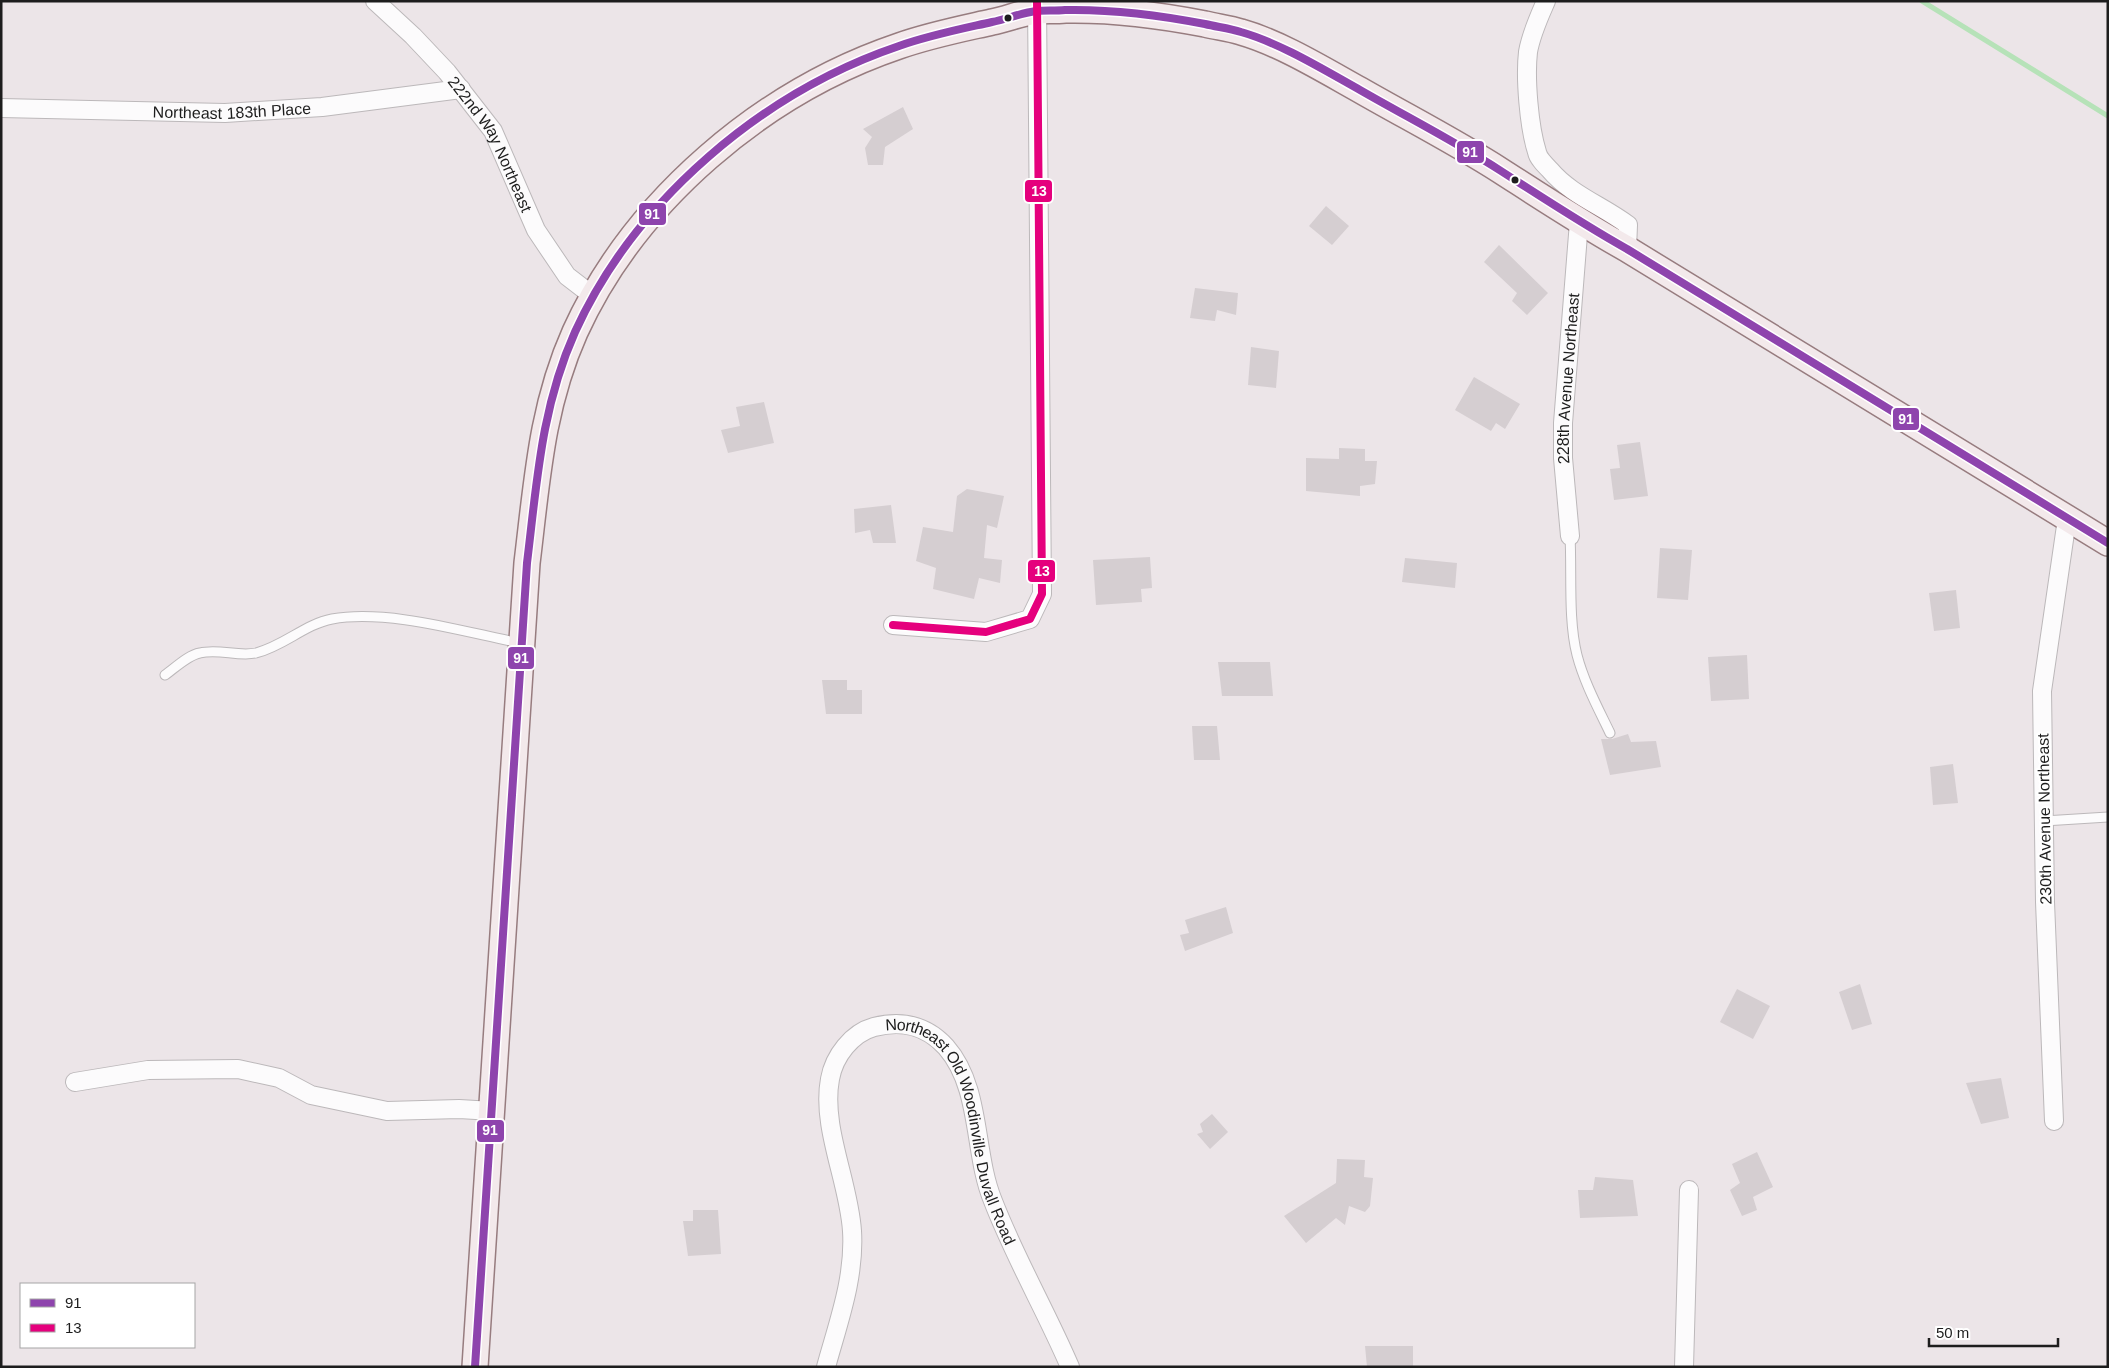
<svg xmlns="http://www.w3.org/2000/svg" width="2109" height="1368" font-family="Arial,sans-serif">
<style>
.lines{fill:none;stroke-linecap:round;stroke-linejoin:round}
.stream{stroke:#b6e2b8;stroke-width:5}
.building{fill:#d5ced1}
.lane-casing{stroke:#bcb8ba;stroke-width:11}
.street-casing{stroke:#bcb8ba;stroke-width:20}
.secondary-casing{stroke:#977c7f;stroke-width:28}
.lane{stroke:#fcfbfc;stroke-width:9}
.street{stroke:#fcfbfc;stroke-width:18}
.secondary{stroke:#f3e9eb;stroke-width:25}
.bus-1-casing{stroke:#fff;stroke-width:11}
.bus-2-casing{stroke:#fff;stroke-width:11}
.bus-1{stroke:#8e44ad;stroke-width:8}
.bus-2{stroke:#e5007d;stroke-width:8}
.bus-dot{fill:#1d1d1d;stroke:#fff;stroke-width:2}
.labels{text-anchor:middle;stroke-width:4.5;stroke-linejoin:round;paint-order:stroke}
.street-label{font-size:16px;fill:#1d1d1d;stroke:#fff}
.line-badge{stroke:#fff;stroke-width:2}
.badge-label{font-size:14px;text-anchor:middle;font-weight:bold;fill:#fff}
</style>
<rect width="100%" height="100%" fill="#ece5e8"/>
<g class="lines">
<path class="stream" d="M 1922,1 L 2108,116"/>
</g>
<g class="building">
<path d="M 903,107 L 913,129 L 885,147 L 883,165 L 868,165 L 865,148 L 872,137 L 863,129 Z"/>
<path d="M 1326,206 L 1349,226 L 1332,245 L 1309,226 Z"/>
<path d="M 1499,245 L 1548,293 L 1527,315 L 1512,301 L 1517,293 L 1484,262 Z"/>
<path d="M 1195,288 L 1238,293 L 1236,315 L 1217,310 L 1215,321 L 1190,318 Z"/>
<path d="M 1251,347 L 1279,351 L 1276,388 L 1248,385 Z"/>
<path d="M 1474,377 L 1520,404 L 1505,429 L 1496,423 L 1491,431 L 1455,410 Z"/>
<path d="M 764,402 L 774,443 L 728,453 L 721,430 L 740,426 L 736,407 Z"/>
<path d="M 1640,442 L 1648,496 L 1614,500 L 1610,469 L 1620,468 L 1617,445 Z"/>
<path d="M 1339,448 L 1365,449 L 1365,461 L 1377,461 L 1375,484 L 1360,486 L 1360,496 L 1306,491 L 1306,458 L 1339,459 Z"/>
<path d="M 967,489 L 1004,496 L 997,528 L 987,525 L 984,558 L 1002,560 L 1000,583 L 979,578 L 974,599 L 933,589 L 936,568 L 916,561 L 923,527 L 953,532 L 957,496 Z"/>
<path d="M 891,505 L 896,543 L 873,543 L 870,530 L 855,533 L 854,509 Z"/>
<path d="M 1660,548 L 1692,550 L 1688,600 L 1657,598 Z"/>
<path d="M 1150,557 L 1152,588 L 1141,589 L 1142,602 L 1096,605 L 1093,560 Z"/>
<path d="M 1405,558 L 1457,563 L 1455,588 L 1402,582 Z"/>
<path d="M 1956,590 L 1960,628 L 1934,631 L 1929,593 Z"/>
<path d="M 1747,655 L 1749,699 L 1711,701 L 1708,657 Z"/>
<path d="M 1218,662 L 1270,662 L 1273,696 L 1222,696 Z"/>
<path d="M 822,680 L 847,680 L 847,690 L 862,690 L 862,714 L 826,714 Z"/>
<path d="M 1192,726 L 1217,726 L 1220,760 L 1194,760 Z"/>
<path d="M 1628,734 L 1631,742 L 1656,741 L 1661,767 L 1610,775 L 1601,739 L 1612,739 Z"/>
<path d="M 1953,764 L 1958,803 L 1933,805 L 1930,767 Z"/>
<path d="M 1226,907 L 1233,933 L 1185,951 L 1180,935 L 1189,933 L 1185,920 Z"/>
<path d="M 1860,984 L 1872,1024 L 1852,1030 L 1839,992 Z"/>
<path d="M 1737,989 L 1770,1006 L 1753,1039 L 1720,1022 Z"/>
<path d="M 2001,1078 L 2009,1118 L 1981,1124 L 1966,1083 Z"/>
<path d="M 1212,1114 L 1228,1132 L 1210,1149 L 1197,1134 L 1203,1132 L 1200,1124 Z"/>
<path d="M 1757,1152 L 1773,1187 L 1753,1197 L 1757,1210 L 1742,1216 L 1730,1190 L 1740,1183 L 1732,1164 Z"/>
<path d="M 1337,1159 L 1365,1160 L 1364,1177 L 1373,1178 L 1370,1206 L 1365,1212 L 1349,1206 L 1345,1225 L 1336,1218 L 1306,1243 L 1284,1216 L 1336,1183 Z"/>
<path d="M 1595,1177 L 1633,1180 L 1638,1216 L 1580,1218 L 1578,1190 L 1593,1190 Z"/>
<path d="M 693,1210 L 718,1210 L 721,1254 L 688,1256 L 683,1221 L 693,1221 Z"/>
<path d="M 1365,1346 L 1413,1346 L 1413,1367 L 1367,1367 Z"/>
</g>
<g class="lines">
<g class="lane-casing">
<g id="lane">
<path d="M 1570,536 C 1572,572 1568,620 1577,655 C 1584,682 1598,708 1610,733"/>
<path d="M 165,675 C 175,668 188,655 200,653 C 218,648 238,657 256,653 C 284,646 305,624 332,619 C 388,609 464,632 520,643"/>
<path d="M 2044,821 L 2108,817"/>
</g>
</g>
<g class="street-casing">
<g id="street">
<path id="s1" d="M 375,1 L 413,36 L 447,72 L 493,131 L 536,230 L 567,276 L 593,296"/>
<path d="M 1546,1 C 1539,17 1531,34 1528,52 C 1525,78 1529,127 1537,152 C 1538,158 1545,165 1550,170 C 1571,195 1603,206 1628,225 L 1627,249"/>
<path id="s2" d="M 1,108 L 225,113 L 322,107 L 461,89"/>
<path id="s3" d="M 1570,536 L 1563,458 L 1563,423 L 1579,222"/>
<path d="M 893,625 L 986,632 L 1030,619 L 1042,594 L 1037,1"/>
<path d="M 75,1082 L 148,1070 L 238,1069 L 279,1078 L 311,1095 L 387,1111 L 459,1109 L 493,1111"/>
<path d="M 2054,1121 L 2045,902 L 2042,691 L 2067,519"/>
<path id="s4" d="M 826,1367 C 838,1323 855,1278 852,1231 C 849,1182 821,1127 830,1079 C 834,1056 852,1033 874,1027 C 902,1020 926,1025 946,1047 C 982,1088 973,1153 993,1201 C 1015,1258 1046,1311 1070,1367"/>
<path d="M 1684,1367 L 1689,1190"/>
</g>
</g>
<g class="secondary-casing">
<path id="secondary" d="M 475,1367 L 527,563 C 537,482 541,408 575,332 C 635,200 763,92 899,46 C 930,35 961,29 992,22 C 1007,19 1021,13 1036,11 C 1045,10 1055,11 1065,10 C 1112,9 1159,15 1205,24 C 1217,27 1229,28 1241,32 C 1280,43 1324,70 1360,90 C 1407,117 1456,142 1501,171 C 1543,198 1584,225 1627,249 L 2108,543"/>
</g>
<use href="#lane" class="lane"/>
<use href="#street" class="street"/>
<use href="#secondary" class="secondary"/>
<g class="bus-1-casing">
<path id="bus-1" d="M 475,1367 L 527,563 C 537,482 541,408 575,332 C 635,200 763,92 899,46 C 930,35 961,29 992,22 C 1007,19 1021,13 1036,11 C 1045,10 1055,11 1065,10 C 1112,9 1159,15 1205,24 C 1217,27 1229,28 1241,32 C 1280,43 1324,70 1360,90 C 1407,117 1456,142 1501,171 C 1543,198 1584,225 1627,249 L 2108,543"/>
</g>
<g class="bus-2-casing">
<path id="bus-2" d="M 893,625 L 986,632 L 1030,619 L 1042,594 L 1037,1"/>
</g>
<use href="#bus-1" class="bus-1"/>
<use href="#bus-2" class="bus-2"/>
</g>
<g class="bus-dot">
<circle cx="1008" cy="18" r="4.5"/>
<circle cx="1515" cy="180" r="4.5"/>
</g>
<g class="labels">
<g class="street-label">
<text dy="6" stroke="none"><textPath href="#s2" startOffset="231">Northeast 183th Place</textPath></text>
<text dy="6" stroke="none"><textPath href="#s1" startOffset="186">222nd Way Northeast</textPath></text>
<text dy="6" stroke="none"><textPath href="#s3" startOffset="158">228th Avenue Northeast</textPath></text>
<text transform="translate(2044 819) rotate(-91)" y="6">230th Avenue Northeast</text>
<text dy="6" stroke="none"><textPath href="#s4" startOffset="515">Northeast Old Woodinville Duvall Road</textPath></text>
</g>
</g>
<g class="line-badge">
<rect x="1456" y="140" width="29" height="24" rx="5" fill="#8e44ad"/>
<rect x="1024" y="179" width="29" height="24" rx="5" fill="#e5007d"/>
<rect x="638" y="202" width="29" height="24" rx="5" fill="#8e44ad"/>
<rect x="1892" y="407" width="28" height="24" rx="5" fill="#8e44ad"/>
<rect x="1027" y="559" width="29" height="24" rx="5" fill="#e5007d"/>
<rect x="507" y="646" width="28" height="24" rx="5" fill="#8e44ad"/>
<rect x="476" y="1119" width="29" height="24" rx="5" fill="#8e44ad"/>
</g>
<g class="badge-label">
<text x="1470" y="157">91</text>
<text x="1039" y="196">13</text>
<text x="652" y="219">91</text>
<text x="1906" y="424">91</text>
<text x="1042" y="576">13</text>
<text x="521" y="663">91</text>
<text x="490" y="1135">91</text>
</g>
<rect width="2109" height="1368" fill="none" stroke="#1d1d1d" stroke-width="5"/>
<rect x="20" y="1283" width="175" height="65" fill="#ffffff" stroke="#a5a5a5"/>
<rect x="30" y="1299" width="25" height="8" fill="#8e44ad" stroke="#a5a5a5"/>
<text x="65" y="1308" font-size="15" fill="#1d1d1d">91</text>
<rect x="30" y="1324" width="25" height="8" fill="#e5007d" stroke="#a5a5a5"/>
<text x="65" y="1333" font-size="15" fill="#1d1d1d">13</text>
<path d="M1929 1338v8h129v-8" fill="none" stroke="#1d1d1d" stroke-width="2.5"/>
<text x="1936" y="1338" font-size="15" fill="#1d1d1d" stroke="#ffffff" stroke-width="4" paint-order="stroke">50 m</text>
</svg>
